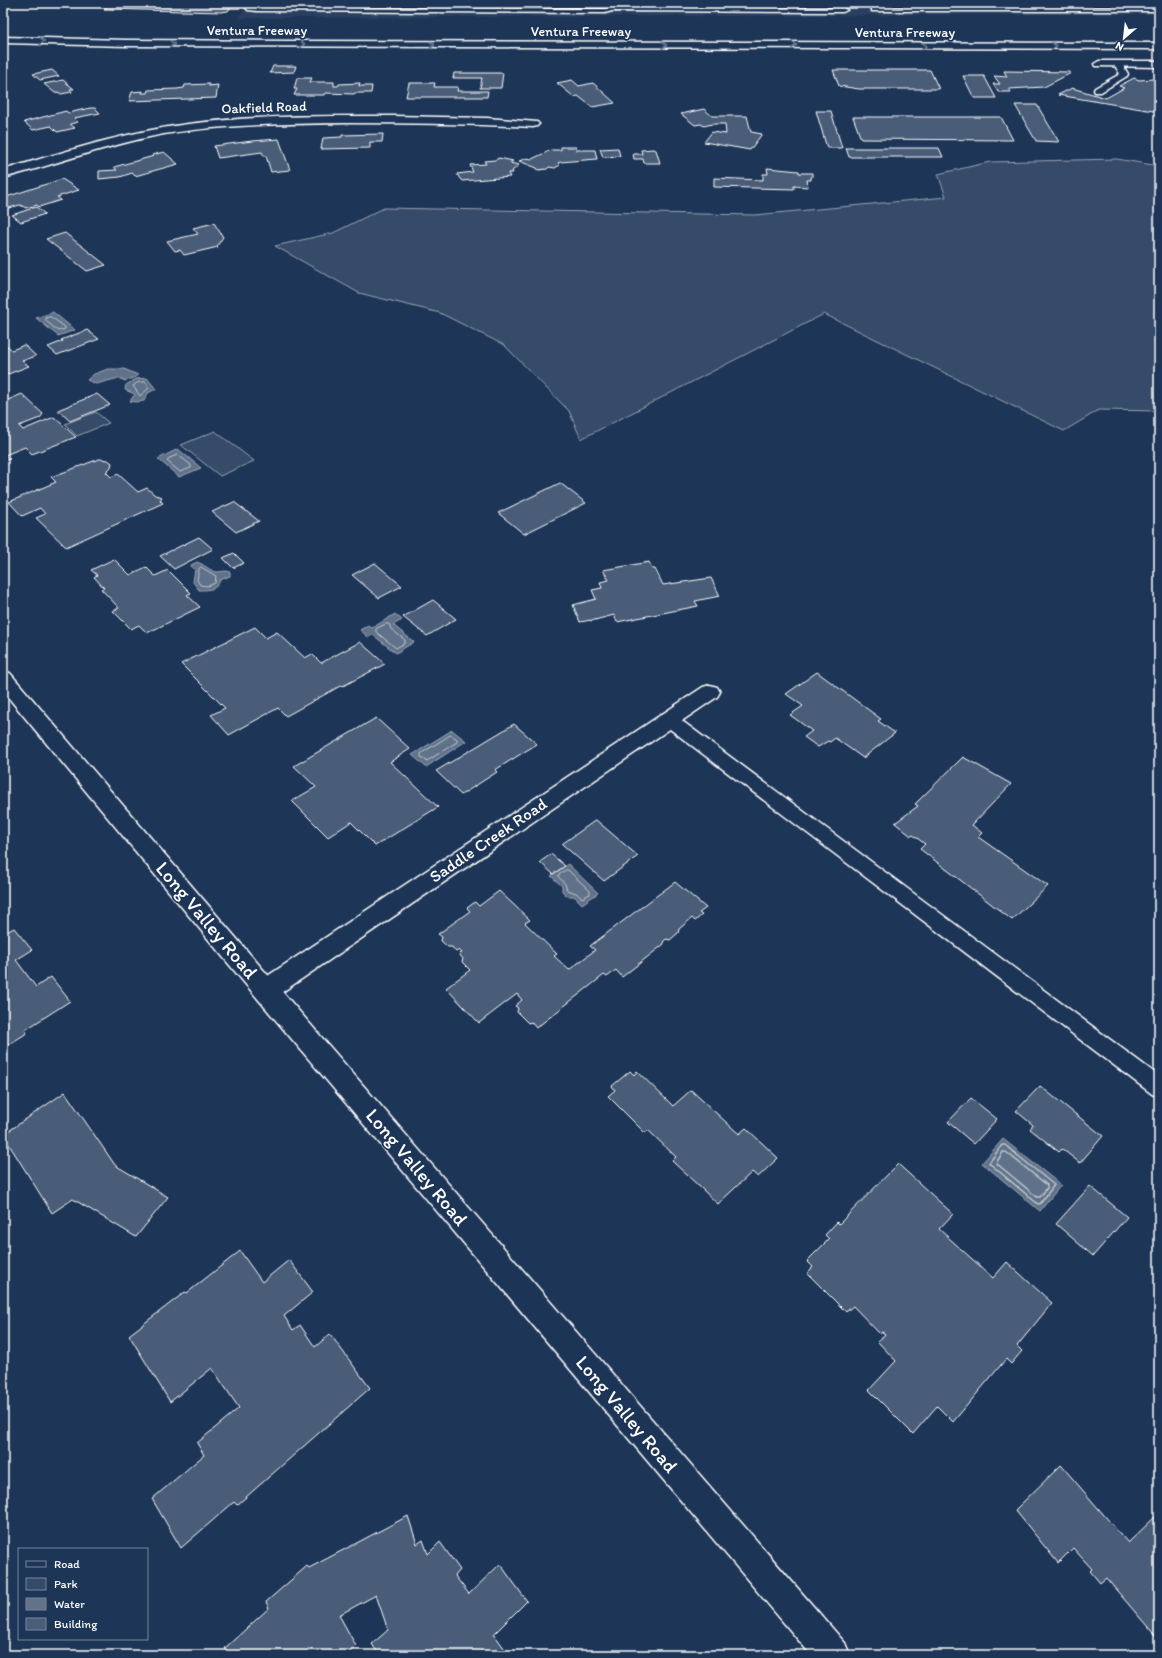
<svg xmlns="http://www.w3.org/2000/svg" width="1162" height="1658" font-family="Itim,sans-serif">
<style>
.built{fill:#2a4161}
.green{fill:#364b69;stroke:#9aa5b4}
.water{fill:#617289;stroke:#a0aab8}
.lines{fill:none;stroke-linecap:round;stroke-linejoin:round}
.shore-far1{stroke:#c0c7d0;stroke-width:1}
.shore{stroke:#c0c7d0;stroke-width:1.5}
.building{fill:#4a5d79;stroke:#fff}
.service-casing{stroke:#fff;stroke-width:3}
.minor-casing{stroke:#fff;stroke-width:3}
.tertiary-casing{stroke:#fff;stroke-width:3}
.motorway-casing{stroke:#fff;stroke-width:3}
.service{fill:#1d3557;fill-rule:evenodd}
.minor{fill:#1d3557;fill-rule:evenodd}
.tertiary{fill:#1d3557;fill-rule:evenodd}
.motorway{fill:#1d3557;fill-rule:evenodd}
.oneway{stroke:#6c7c92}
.labels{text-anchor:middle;stroke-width:3.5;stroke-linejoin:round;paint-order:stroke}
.far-street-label{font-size:14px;fill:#fff;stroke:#1d3557}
.street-label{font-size:17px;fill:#fff;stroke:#1d3557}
.near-street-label{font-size:20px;fill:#fff;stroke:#1d3557}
</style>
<rect width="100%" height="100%" fill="#1d3557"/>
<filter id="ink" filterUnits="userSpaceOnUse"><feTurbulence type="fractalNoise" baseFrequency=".025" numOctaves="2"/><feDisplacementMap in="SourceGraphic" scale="8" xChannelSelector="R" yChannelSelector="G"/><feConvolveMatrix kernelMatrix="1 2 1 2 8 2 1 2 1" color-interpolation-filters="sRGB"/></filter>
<g filter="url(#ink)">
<path class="built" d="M 249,3 L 1159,3 L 1159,14 L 238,18 Z"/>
<g class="green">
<path d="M 1117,159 L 1159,166 L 1159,411 L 1099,410 L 1064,431 L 824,314 L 581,439 L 569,411 L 504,345 L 440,313 L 359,293 L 275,246 L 333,233 L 384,208 L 755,215 L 946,197 L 938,174 L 990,162 Z"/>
<path d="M 96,412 L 109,423 L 77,436 L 65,424 Z"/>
<path d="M 215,431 L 254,461 L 220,476 L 181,445 Z"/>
</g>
<g class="water">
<path d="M 53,312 L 75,330 L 58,336 L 36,318 Z"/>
<path d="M 108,369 L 124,369 L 138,375 L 138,376 L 125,381 L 119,378 L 96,384 L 87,380 L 94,374 Z"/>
<path d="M 147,378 L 156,389 L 148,393 L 144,401 L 136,402 L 130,401 L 135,394 L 125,390 L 126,385 L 136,379 Z"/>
<path d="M 178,449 L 201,468 L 179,477 L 158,459 Z"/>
<path d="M 197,562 C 204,564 210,571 217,572 C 222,572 225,570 230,572 L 230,576 L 220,580 C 217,590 209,590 199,590 L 193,582 L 195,569 L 192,568 L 191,565 Z"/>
<path d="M 395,614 L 402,620 L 393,625 L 414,642 L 396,653 L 373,635 L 368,637 L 360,630 L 368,625 L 372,628 Z"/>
<path d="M 452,730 L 466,741 L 426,767 L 412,755 Z"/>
<path d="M 568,864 L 598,893 L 582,904 L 574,896 L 567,896 L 562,891 L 562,886 L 551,876 Z"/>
<path d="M 1003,1139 L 1061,1185 L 1040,1211 L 982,1163 Z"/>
</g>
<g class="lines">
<g class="shore-far1">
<path d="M 51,317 L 65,327 L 65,329 L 58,331 L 46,321 L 46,318 Z"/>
<path d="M 145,382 L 149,388 L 140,396 L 133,386 L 137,383 Z"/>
<path d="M 178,455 L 191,465 L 191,468 L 180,472 L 167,461 L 168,459 Z"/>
<path d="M 201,567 L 216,576 L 215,583 L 208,586 L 200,585 L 197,580 L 199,569 Z"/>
<path d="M 386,624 L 389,624 L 391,629 L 405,640 L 405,643 L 396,648 L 376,632 L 376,629 Z"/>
<path d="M 451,735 L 457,739 L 457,742 L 427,761 L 421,757 L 421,754 Z"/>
<path d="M 566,870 L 568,870 L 590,891 L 590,894 L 582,898 L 576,893 L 567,890 L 565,884 L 558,876 Z"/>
</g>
<g class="shore">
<path d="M 1002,1145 L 1005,1145 L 1054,1185 L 1040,1204 L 1038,1204 L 989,1163 Z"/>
<path d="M 1003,1152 L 1006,1152 L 1047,1185 L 1047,1188 L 1040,1197 L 1037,1197 L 996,1163 Z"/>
</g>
</g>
<g class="building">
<path d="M 109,3 L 234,3 L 228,11 L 221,12 L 104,9 Z"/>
<path d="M 259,3 L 602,3 L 602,8 L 264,7 L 258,5 Z"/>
<path d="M 826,3 L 851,3 L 852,6 L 827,6 Z"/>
<path d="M 273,66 L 296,66 L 294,72 L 270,73 Z"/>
<path d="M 52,70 L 59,76 L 40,80 L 33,74 Z"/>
<path d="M 833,70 L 930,70 L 939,89 L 859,89 L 839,86 Z"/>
<path d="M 1004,71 L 1070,72 L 1071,73 L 1044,87 L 1009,89 L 1011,92 L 998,92 L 993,84 L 1000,84 L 994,76 L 1007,77 Z"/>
<path d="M 454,73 L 503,73 L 501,88 L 480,88 L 482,78 L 453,78 Z"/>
<path d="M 963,76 L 984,76 L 996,98 L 974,98 Z"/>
<path d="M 297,78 L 312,78 L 310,82 L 334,82 L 334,86 L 338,86 L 339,84 L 360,83 L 359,86 L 372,86 L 371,93 L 355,93 L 354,94 L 325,93 L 324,95 L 294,95 L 297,89 L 294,89 Z"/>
<path d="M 1134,78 L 1139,80 L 1153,79 L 1159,88 L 1159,112 L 1058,95 L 1072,88 L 1106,98 L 1124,88 L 1119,86 Z"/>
<path d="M 63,80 L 74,89 L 70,89 L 72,92 L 61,94 L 58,92 L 55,93 L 44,84 Z"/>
<path d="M 572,80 L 579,86 L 593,83 L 615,103 L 592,107 L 578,96 L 574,97 L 557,83 Z"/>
<path d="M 409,83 L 435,83 L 434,87 L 458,87 L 457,91 L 488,91 L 487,97 L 406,97 Z"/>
<path d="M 209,84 L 209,86 L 218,85 L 216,98 L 129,101 L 132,92 L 143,91 L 142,93 L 147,93 L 148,90 L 177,89 L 184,88 L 185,85 Z"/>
<path d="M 1015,105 L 1037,105 L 1059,142 L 1036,141 Z"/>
<path d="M 90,108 L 95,108 L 100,113 L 74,118 L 78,122 L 70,124 L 75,128 L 57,132 L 51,126 L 33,130 L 24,122 L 66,111 L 68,113 Z"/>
<path d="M 704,109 L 712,116 L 747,116 L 751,132 L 762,134 L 750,150 L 704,142 L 712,132 L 726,134 L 725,124 L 712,124 L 704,126 L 701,124 L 695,125 L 681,114 Z"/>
<path d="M 816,111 L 831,111 L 842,148 L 827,148 Z"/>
<path d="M 853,117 L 1001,117 L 1013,140 L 861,139 Z"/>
<path d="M 383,134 L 382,142 L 370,142 L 370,148 L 321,149 L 323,138 L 342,137 L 342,135 Z"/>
<path d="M 279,139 L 290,170 L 271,172 L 266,156 L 264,156 L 262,152 L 218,158 L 214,146 L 252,141 Z"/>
<path d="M 561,147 L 576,147 L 576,150 L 595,150 L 597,159 L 560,162 L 558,163 L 560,165 L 555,168 L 549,167 L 547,169 L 538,170 L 537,168 L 519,161 L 527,158 L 532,159 L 551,150 L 561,150 Z"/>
<path d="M 618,148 L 620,156 L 603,157 L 600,149 Z"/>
<path d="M 846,148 L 939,148 L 943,157 L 849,157 Z"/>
<path d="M 653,149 L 656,150 L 660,163 L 644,163 L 643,159 L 634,159 L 633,154 L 642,154 L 641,150 Z"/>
<path d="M 164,152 L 178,164 L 135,176 L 132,173 L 120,177 L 99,179 L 99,171 L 117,170 L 114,167 L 154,156 L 152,155 Z"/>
<path d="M 499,158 L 513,161 L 510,163 L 519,165 L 512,171 L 513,173 L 508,173 L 510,177 L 462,181 L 460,179 L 457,174 L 473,172 L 470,165 L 486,164 L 484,161 L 495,160 Z"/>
<path d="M 767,168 L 799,171 L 799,173 L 812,173 L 812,177 L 811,177 L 811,180 L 807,180 L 808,187 L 794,186 L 794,189 L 714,187 L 714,178 L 763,180 L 763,174 L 768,174 Z"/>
<path d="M 62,179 L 79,190 L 57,197 L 61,200 L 39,207 L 37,205 L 26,208 L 20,205 L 5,209 L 3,208 L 3,198 Z"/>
<path d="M 36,207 L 45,214 L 21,222 L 12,215 Z"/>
<path d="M 214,223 L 223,237 L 217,246 L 218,247 L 184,255 L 180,250 L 175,251 L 167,241 L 198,234 L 193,228 Z"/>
<path d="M 65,233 L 106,265 L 87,271 L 46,239 Z"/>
<path d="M 87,330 L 99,339 L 57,355 L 48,347 L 63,341 L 61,340 Z"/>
<path d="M 3,342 L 12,350 L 24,345 L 36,356 L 22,361 L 29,366 L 3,376 Z"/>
<path d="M 22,394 L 43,414 L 40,418 L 19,426 L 23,430 L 54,417 L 76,437 L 32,454 L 25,447 L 5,455 L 10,459 L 3,461 L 3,402 Z"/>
<path d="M 97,394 L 110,405 L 70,421 L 58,410 Z"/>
<path d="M 99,459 L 108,460 L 112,463 L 111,467 L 106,472 L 111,477 L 118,474 L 138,492 L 147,488 L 155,495 L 162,497 L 160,500 L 163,503 L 66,547 L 36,518 L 45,514 L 40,508 L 22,516 L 9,502 L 56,482 L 51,477 Z"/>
<path d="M 560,483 L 586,503 L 524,534 L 498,513 Z"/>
<path d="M 234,502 L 259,521 L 236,532 L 212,512 Z"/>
<path d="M 199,537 L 213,549 L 174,569 L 160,556 Z"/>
<path d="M 234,553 L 244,563 L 233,568 L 223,558 Z"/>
<path d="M 114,559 L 130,575 L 146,567 L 155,576 L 168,570 L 191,593 L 187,595 L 200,607 L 147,633 L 139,625 L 131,629 L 113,611 L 119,608 L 101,589 L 104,588 L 94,577 L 97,575 L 91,570 Z"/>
<path d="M 649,562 L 652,569 L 655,569 L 663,585 L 711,578 L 720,596 L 695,601 L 698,606 L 617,622 L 614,615 L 591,621 L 591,620 L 580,622 L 573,605 L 596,599 L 592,590 L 602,588 L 600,582 L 609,580 L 603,570 Z"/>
<path d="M 375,563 L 402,586 L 379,598 L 352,575 Z"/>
<path d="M 433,600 L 456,619 L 427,636 L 403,617 Z"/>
<path d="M 255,627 L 266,638 L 277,632 L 305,658 L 312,654 L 321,663 L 360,642 L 385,664 L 343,686 L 342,685 L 286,716 L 278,708 L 229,735 L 211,715 L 225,708 L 181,664 Z"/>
<path d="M 817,672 L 881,719 L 878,721 L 895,733 L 863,758 L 835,738 L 830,742 L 828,741 L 818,747 L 804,737 L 812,731 L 790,715 L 803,706 L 786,694 Z"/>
<path d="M 376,718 L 410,749 L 390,762 L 438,807 L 375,846 L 351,822 L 328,837 L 292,801 L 316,787 L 294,766 Z"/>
<path d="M 514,724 L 537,744 L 495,770 L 497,772 L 461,795 L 436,771 Z"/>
<path d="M 963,757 L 1011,784 L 972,825 L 982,833 L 978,837 L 1048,886 L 1012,920 L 920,849 L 925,844 L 913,835 L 911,836 L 895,823 L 918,806 L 915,804 Z"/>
<path d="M 596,820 L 638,856 L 604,881 L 562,844 Z"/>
<path d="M 551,854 L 565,866 L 553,874 L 540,862 Z"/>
<path d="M 675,882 L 706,908 L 699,913 L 702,915 L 695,921 L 692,918 L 679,929 L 678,933 L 670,940 L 666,939 L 663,942 L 664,944 L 622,977 L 616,970 L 607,977 L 604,975 L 536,1028 L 531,1022 L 528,1023 L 517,1012 L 518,1008 L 515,1006 L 522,1000 L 517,994 L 479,1023 L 446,988 L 470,970 L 462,962 L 463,959 L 459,954 L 462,953 L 459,950 L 456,952 L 452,947 L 448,947 L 441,941 L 442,937 L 438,934 L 470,911 L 467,908 L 475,902 L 479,906 L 499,891 L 530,920 L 525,923 L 557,954 L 554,956 L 569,970 L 595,950 L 590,946 Z"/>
<path d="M 14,928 L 32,950 L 16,960 L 36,987 L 51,977 L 70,1001 L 25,1030 L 27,1033 L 3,1048 L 3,934 Z"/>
<path d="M 630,1071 L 634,1075 L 637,1071 L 673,1106 L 691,1090 L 739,1134 L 746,1128 L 778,1158 L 758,1177 L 752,1172 L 718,1204 L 672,1161 L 676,1157 L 648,1130 L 645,1133 L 608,1096 L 615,1090 L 612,1086 Z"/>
<path d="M 1040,1086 L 1103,1136 L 1080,1163 L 1062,1149 L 1059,1152 L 1030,1129 L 1033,1125 L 1016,1111 Z"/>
<path d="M 65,1092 L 115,1165 L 168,1197 L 136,1237 L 73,1199 L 52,1213 L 3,1135 Z"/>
<path d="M 971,1098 L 997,1119 L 974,1144 L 948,1122 Z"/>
<path d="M 898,1164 L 953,1214 L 939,1229 L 993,1278 L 1007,1262 L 1052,1303 L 1017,1346 L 1022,1351 L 1011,1364 L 1006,1359 L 953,1422 L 937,1406 L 913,1434 L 869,1390 L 896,1361 L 878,1342 L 885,1334 L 882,1332 L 880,1334 L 853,1306 L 846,1312 L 807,1273 L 813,1267 L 807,1261 L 829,1239 L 825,1235 L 837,1222 L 839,1224 Z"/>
<path d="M 1090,1186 L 1127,1217 L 1093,1256 L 1056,1224 Z"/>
<path d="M 240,1251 L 262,1282 L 289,1260 L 313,1292 L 284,1316 L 293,1330 L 300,1325 L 315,1347 L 330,1334 L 370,1388 L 237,1505 L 234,1502 L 181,1548 L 152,1499 L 204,1455 L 197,1443 L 239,1408 L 212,1368 L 170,1402 L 129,1335 L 185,1292 L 187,1293 Z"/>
<path d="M 1061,1465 L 1128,1543 L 1157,1515 L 1159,1517 L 1159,1640 L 1106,1578 L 1100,1583 L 1090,1571 L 1092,1569 L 1073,1548 L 1058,1563 L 1015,1510 Z"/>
<path d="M 408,1516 L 417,1544 L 423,1540 L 428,1554 L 440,1542 L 460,1570 L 455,1576 L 469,1594 L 500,1564 L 527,1601 L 494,1634 L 509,1655 L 379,1655 L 372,1644 L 388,1630 L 376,1595 L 339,1615 L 356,1646 L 347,1655 L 229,1655 L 225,1648 L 269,1608 L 266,1602 L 307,1566 L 309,1568 Z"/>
</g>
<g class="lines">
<g class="service-casing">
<g id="service">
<path d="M 246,3 L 254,3 L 253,6 L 257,7 L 605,9 L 612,7 L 843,8 L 847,10 L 843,12 L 612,11 L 605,13 L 257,11 L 248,10 L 245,6 Z"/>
<rect x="872" y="7" width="287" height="4"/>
<path d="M 1115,62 L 1121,62 L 1128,74 L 1127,76 L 1101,92 L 1095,92 L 1094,90 L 1095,88 L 1120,74 L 1114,64 Z"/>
<path d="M 668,713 L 674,715 L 1159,1076 L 1159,1097 L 1152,1094 L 662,723 L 660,719 L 662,715 Z"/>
</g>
</g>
<g class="minor-casing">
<g id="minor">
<path d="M 1099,61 L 1159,61 L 1159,67 L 1095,66 L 1094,64 Z"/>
<path d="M 394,116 L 487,118 L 537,122 L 539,124 L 537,126 L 533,127 C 471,124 410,123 348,123 C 286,124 225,124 164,134 C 109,144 57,164 3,178 L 3,170 C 64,152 125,132 188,124 C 256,115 326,116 394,116 Z"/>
<path d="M 710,685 L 717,687 L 720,692 L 717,697 L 275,997 L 266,1001 L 257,997 L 254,990 L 257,983 L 703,687 Z"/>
</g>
</g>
<g class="tertiary-casing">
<path id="tertiary" d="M 3,671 L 10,673 L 260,966 L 845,1643 L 850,1655 L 811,1655 L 242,980 L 3,691 Z"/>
</g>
<g class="motorway-casing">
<path id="motorway" d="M 3,37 L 127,40 L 292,41 L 1159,43 L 1159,49 L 127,46 L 3,43 Z"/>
</g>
<use href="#service" class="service"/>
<use href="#minor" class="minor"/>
<use href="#tertiary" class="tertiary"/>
<use href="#motorway" class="motorway"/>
</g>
<defs><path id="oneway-chevron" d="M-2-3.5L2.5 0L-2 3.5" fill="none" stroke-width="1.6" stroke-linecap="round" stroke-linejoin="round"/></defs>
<g class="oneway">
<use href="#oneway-chevron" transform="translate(42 41) rotate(1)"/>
<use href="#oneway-chevron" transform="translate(172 44)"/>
<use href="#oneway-chevron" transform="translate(302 44)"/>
<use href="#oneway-chevron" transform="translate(432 45)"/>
<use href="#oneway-chevron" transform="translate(664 45)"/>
<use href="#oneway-chevron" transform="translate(794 45)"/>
<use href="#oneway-chevron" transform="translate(924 46)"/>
<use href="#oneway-chevron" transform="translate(1054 46)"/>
</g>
</g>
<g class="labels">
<g class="far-street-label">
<text x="257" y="35">Ventura Freeway</text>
<text x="581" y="36">Ventura Freeway</text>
<text x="905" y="37">Ventura Freeway</text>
<text transform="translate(264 107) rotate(-2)" y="5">Oakfield Road</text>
</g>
<g class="street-label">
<text transform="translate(488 840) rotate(-34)" y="6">Saddle Creek Road</text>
</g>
<g class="near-street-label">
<text transform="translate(207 920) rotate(50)" y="7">Long Valley Road</text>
<text transform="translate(417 1167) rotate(50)" y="7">Long Valley Road</text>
<text transform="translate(627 1414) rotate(50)" y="7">Long Valley Road</text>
</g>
</g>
<rect width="1162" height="1658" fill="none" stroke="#1d3557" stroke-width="16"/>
<rect x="8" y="8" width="1146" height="1642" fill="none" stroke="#fff" stroke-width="1.5" filter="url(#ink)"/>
<rect x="18" y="1548" width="130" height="92" fill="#1d3557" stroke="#77869a"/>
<rect x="26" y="1561" width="20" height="6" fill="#1d3557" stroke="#77869a"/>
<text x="54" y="1568" font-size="12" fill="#ffffff">Road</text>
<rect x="26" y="1578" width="20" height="12" fill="#364b69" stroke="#77869a"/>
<text x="54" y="1588" font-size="12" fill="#ffffff">Park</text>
<rect x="26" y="1598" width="20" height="12" fill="#617289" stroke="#77869a"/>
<text x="54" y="1608" font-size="12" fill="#ffffff">Water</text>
<rect x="26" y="1618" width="20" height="12" fill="#4a5d79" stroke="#77869a"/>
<text x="54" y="1628" font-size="12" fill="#ffffff">Building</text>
<g transform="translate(1124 38) rotate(208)" stroke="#1d3557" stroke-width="3" paint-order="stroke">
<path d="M0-3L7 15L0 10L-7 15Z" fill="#ffffff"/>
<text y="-6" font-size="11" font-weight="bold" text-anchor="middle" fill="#ffffff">N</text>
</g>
</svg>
